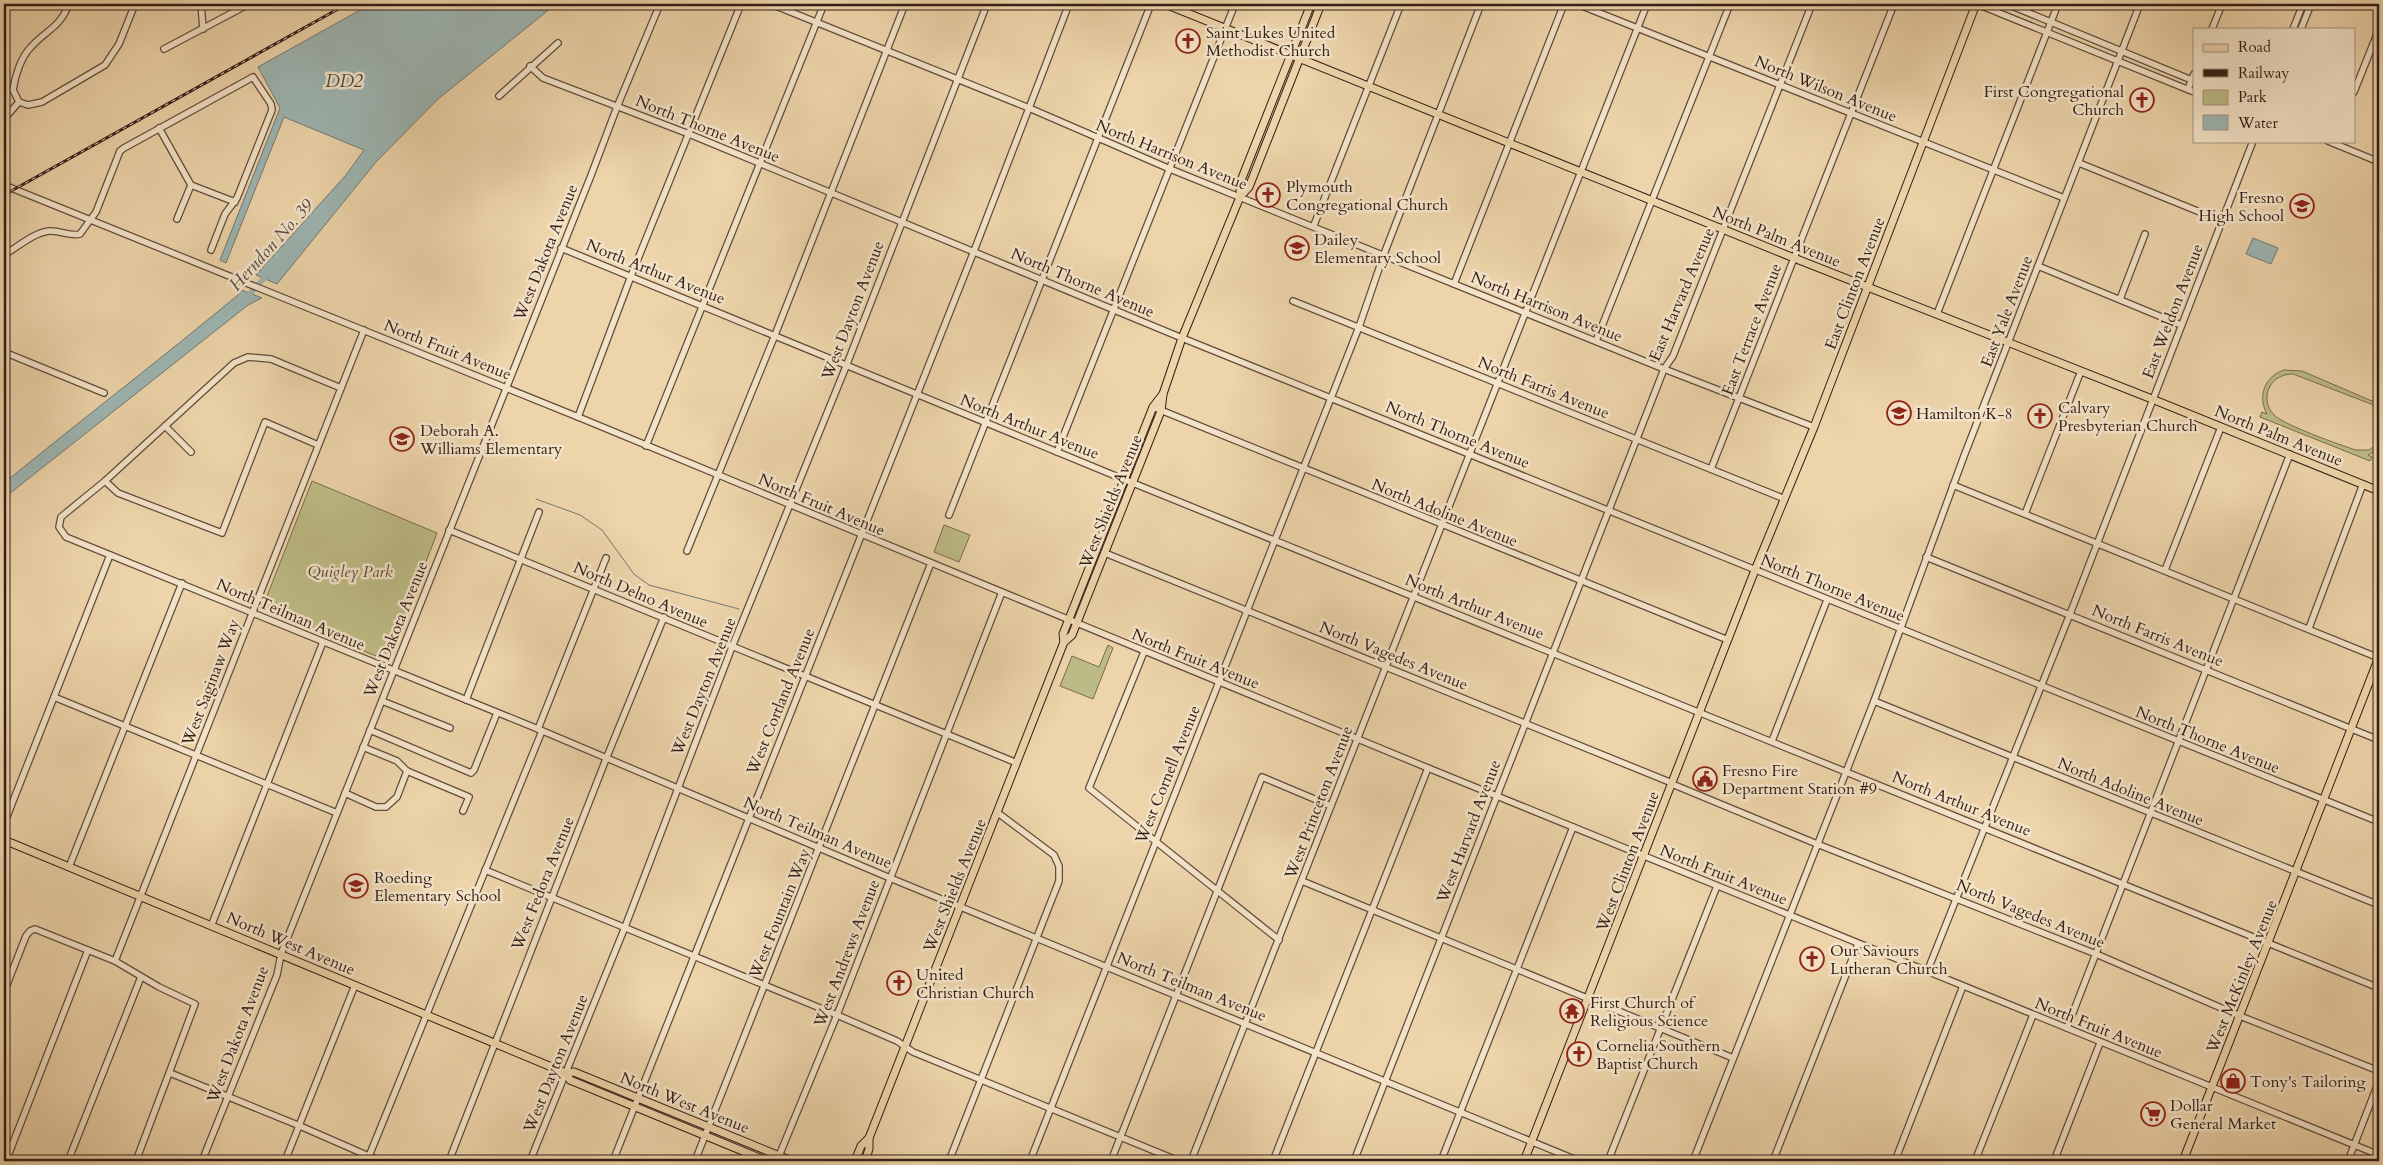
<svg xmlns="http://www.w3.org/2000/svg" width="2383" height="1165" font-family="Cardo,serif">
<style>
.green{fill:#bdbb85;stroke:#786c4e}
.water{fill:#9db6b3;stroke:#737975}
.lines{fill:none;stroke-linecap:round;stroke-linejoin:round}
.stream{stroke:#737975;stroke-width:1}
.canal{stroke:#9db6b3;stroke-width:5.5}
.minor-casing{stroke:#624c3c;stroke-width:8}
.major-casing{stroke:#331e17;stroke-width:9}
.minor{stroke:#f3e3c8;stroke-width:5.5}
.major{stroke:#edd4aa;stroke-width:7}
.rail-casing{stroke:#331e17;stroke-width:3}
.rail{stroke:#f3e3c8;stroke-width:1;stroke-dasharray:4;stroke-linecap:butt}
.labels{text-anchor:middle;stroke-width:5;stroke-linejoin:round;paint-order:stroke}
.poi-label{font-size:16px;fill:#331e17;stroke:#f3e3c8;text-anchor:start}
.street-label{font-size:16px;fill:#331e17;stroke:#f3e3c8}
.park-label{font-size:16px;font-style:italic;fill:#564532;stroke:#f3e3c8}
.water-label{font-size:18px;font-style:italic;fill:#534c46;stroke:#f3e3c8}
</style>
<rect width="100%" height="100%" fill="#edd4aa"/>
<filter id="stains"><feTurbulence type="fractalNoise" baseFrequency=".004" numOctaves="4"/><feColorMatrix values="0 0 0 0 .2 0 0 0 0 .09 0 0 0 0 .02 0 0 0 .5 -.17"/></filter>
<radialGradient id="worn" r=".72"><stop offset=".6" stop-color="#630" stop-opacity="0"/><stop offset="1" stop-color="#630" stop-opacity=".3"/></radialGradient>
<g class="green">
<path d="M 2284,370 L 2302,371 L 2379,404 L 2379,410 L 2371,404 L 2293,374 C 2283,374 2275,378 2270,386 C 2265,395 2266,407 2274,415 C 2284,425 2340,445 2356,450 L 2369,450 L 2379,443 L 2379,449 L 2368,455 L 2372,457 L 2370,461 L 2260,417 L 2262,412 L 2267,414 C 2257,396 2265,376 2284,370 Z"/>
<path d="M 312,481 L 437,533 L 388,661 L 262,609 Z"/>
<path d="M 944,525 L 970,535 L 959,562 L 934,552 Z"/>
<path d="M 1108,645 L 1113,648 L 1093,699 L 1060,686 L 1072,656 L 1099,667 Z"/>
</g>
<g class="water">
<path d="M 371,4 L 556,4 L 438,99 L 376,162 L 277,284 L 256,275 L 346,175 L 364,150 L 284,117 L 226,263 L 220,260 L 280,108 L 258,67 Z"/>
<path d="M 2253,238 L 2278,248 L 2271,264 L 2246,254 Z"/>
<path d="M 239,289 L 262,298 L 248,305 L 4,498 L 4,483 C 81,420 161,359 238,295 Z"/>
</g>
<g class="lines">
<path class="stream" d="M 536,499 L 580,515 L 602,530 L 634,574 L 649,585 L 739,609"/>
<path class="canal" d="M 246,298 L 268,274"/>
<g class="minor-casing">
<g id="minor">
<path d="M 201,4 L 203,29"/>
<path d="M 771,4 L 1029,108 L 1170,169 L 1664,369 L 1814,427"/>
<path d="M 1577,4 L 2064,198"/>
<path d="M 1977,4 L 2194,92"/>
<path d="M 2007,4 L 2194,81"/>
<path d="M 2212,29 L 2222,4"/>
<path d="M 2293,29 L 2303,4"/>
<path d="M 2301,29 L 2311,4"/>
<path d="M 164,49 L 249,4"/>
<path d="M 530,66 L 543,78 L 689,134 L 1182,338 L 2379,822"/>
<path d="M 2188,89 L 2194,74"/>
<path d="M 2354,92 L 2379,29"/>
<path d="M 499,96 L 558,43"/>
<path d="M 19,102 L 28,105 L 42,102 L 105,65 L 119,44 L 135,4"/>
<path d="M 4,119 L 19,102 L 13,90 C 15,76 21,57 31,47 C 47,29 59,29 69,4"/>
<path d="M 159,128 L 191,185 L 235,202"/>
<path d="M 2328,141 L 2379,162"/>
<path d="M 2079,163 L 2222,221"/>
<path d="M 4,185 L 583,419 L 1428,768 L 2379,1155"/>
<path d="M 177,219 L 191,185"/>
<path d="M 1314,225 L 1401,4"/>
<path d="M 561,248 L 1123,479 L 2379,988"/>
<path d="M 4,255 C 18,247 33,233 49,231 C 60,230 70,237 80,234 L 96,212 L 120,151 L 124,148 L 253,77 L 271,104 L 272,110 L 237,198 L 225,214 L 211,250"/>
<path d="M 2038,266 L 2181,325"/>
<path d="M 1454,284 L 1564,4"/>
<path d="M 2120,299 L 2145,234"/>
<path d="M 1293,301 L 1785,499"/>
<path d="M 1937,314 L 2058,4"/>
<path d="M 1596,341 L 1730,4"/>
<path d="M 4,352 L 104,393"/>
<path d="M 341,388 L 271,359 L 248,357 L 234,363 L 105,481 L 61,517 L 59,527 L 66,537 L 538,729 L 890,878 L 1579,1161"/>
<path d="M 1153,407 L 1728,640"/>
<path d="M 578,417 L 631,276 L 741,4"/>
<path d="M 165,426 L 191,452"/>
<path d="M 646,446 L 824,4"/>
<path d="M 1057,452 L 1235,4"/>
<path d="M 1711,469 L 1894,4"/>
<path d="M 105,481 L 118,493 L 222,533 L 265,422 L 318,445"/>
<path d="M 1953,485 L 2379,658"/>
<path d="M 2025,514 L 2081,371"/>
<path d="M 949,515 L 1151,4"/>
<path d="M 449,530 L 1017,763"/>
<path d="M 687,551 L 775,335 L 905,4"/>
<path d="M 1105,553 L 1672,783"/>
<path d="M 1926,557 L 2379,740"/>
<path d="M 2165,570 L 2221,427"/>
<path d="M 2309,628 L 2363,484"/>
<path d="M 1144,652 L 1089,788 L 1279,940"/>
<path d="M 54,697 L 337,813"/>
<path d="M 466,700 L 539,512"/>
<path d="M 382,701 L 450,728"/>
<path d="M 1874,701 L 2379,905"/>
<path d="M 538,729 L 606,558"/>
<path d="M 370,730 L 471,773 L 474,770 L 497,713"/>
<path d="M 1772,741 L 1827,600"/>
<path d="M 363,747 L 397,761 L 407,771 L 469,797 L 463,811"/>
<path d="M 1672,784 L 1817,844 L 2096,954 L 2240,1016 L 2379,1071"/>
<path d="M 345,793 L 376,807 L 386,807 L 397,797 L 407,771"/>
<path d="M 4,824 L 110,555"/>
<path d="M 69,867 L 182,583"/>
<path d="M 485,870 L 837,1015 L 897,1041 L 913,1052 L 1179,1161"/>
<path d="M 1302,881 L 1733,1058"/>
<path d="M 212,924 L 323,642"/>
<path d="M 115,961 L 364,330"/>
<path d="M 1927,972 L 2070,614 L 2253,141"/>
<path d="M 4,992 L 26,936 L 30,931 L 35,929 L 115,961 L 159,987 L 195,1004 L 136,1161"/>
<path d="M 2067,1028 L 2290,454"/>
<path d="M 170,1073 L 300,1126 L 380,1161"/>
<path d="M 779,1156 L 837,1015 L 1002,592"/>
<path d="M 6,1161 L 88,950"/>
<path d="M 68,1161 L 141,977"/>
<path d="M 202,1161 L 277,975 L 281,954 L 590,178 L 617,107 L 660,4"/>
<path d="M 285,1161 L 355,985"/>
<path d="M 367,1161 L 542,731"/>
<path d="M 449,1161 L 606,759 L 664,617"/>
<path d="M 530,1161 L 625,927 L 732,647 L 847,364 L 987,4"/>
<path d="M 613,1161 L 974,251 L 1069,4"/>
<path d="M 695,1161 L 931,563"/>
<path d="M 949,1161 L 1059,881 L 1059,866 L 1054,855 L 998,813"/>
<path d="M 1030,1161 L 1359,327 L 1384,254 L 1481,4"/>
<path d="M 1111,1161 L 1262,777 L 1331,806"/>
<path d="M 1191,1161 L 1647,4"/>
<path d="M 1273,1161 L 1428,768"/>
<path d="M 1354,1161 L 1650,405 L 1664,369 L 1673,356 L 1812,4"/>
<path d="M 1441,1161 L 1573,827"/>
<path d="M 1608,1161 L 1717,886"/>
<path d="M 1693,1161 L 1874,701 L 1964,456 L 2140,4"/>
<path d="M 1773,1161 L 1858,944"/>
<path d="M 1895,1161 L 1963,986"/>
<path d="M 1975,1161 L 2033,1015"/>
<path d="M 2054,1161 L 2100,1043"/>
<path d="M 2348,1161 L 2379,1081"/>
</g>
</g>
<g class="major-casing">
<g id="major">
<path d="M 1165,4 L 1794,258 L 2152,399 L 2379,491"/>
<path d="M 1240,197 L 1249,187 L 1321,4"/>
<path d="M 1064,642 L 1072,635 L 1161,411 L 1163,394 L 1182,338 L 1240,197 L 1240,183 L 1311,4"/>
<path d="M 4,840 L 494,1043 L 566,1073 L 570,1080 L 767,1161"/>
<path d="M 566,1073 L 574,1072 L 792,1161"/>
<path d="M 855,1161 L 861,1146 L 869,1138 L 1064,642 L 1063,634 L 1153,407 L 1163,394"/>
<path d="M 865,1161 L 869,1149 L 869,1138"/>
<path d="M 1524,1161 L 1755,570 L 1814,427 L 1976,4"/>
<path d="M 2183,1161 L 2379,657"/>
</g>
</g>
<use href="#minor" class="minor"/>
<use href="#major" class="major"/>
<g class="rail-casing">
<path id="rail" d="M 4,195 L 347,4"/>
</g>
<use href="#rail" class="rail"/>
</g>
<defs>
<g id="church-ring" transform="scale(1.25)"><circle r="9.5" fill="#f3e3c8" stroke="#8f2418" stroke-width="1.5"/><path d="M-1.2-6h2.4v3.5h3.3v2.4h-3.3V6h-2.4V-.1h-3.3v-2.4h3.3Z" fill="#8f2418"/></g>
<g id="school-ring" transform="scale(1.25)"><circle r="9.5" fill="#f3e3c8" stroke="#8f2418" stroke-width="1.5"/><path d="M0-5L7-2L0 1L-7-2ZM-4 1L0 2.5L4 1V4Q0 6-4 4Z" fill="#8f2418"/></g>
<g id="civic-ring" transform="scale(1.25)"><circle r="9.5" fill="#f3e3c8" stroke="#8f2418" stroke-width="1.5"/><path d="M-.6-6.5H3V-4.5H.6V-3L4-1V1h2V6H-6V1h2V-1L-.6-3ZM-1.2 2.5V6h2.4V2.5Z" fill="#8f2418"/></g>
<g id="temple-ring" transform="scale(1.25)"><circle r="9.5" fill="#f3e3c8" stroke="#8f2418" stroke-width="1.5"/><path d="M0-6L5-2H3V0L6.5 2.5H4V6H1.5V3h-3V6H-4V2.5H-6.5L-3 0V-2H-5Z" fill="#8f2418"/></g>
<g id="shop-ring" transform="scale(1.25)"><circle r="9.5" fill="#f3e3c8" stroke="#8f2418" stroke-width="1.5"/><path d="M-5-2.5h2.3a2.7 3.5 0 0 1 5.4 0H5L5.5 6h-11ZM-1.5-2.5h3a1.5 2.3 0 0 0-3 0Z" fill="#8f2418"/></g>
<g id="supermarket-ring" transform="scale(1.25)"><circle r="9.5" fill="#f3e3c8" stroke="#8f2418" stroke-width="1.5"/><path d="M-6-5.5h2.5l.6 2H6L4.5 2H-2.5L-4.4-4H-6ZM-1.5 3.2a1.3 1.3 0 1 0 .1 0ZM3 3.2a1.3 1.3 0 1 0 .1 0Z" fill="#8f2418"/></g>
</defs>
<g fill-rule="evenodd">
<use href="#church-ring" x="1188" y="41"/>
<use href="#church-ring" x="2142" y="100"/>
<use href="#church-ring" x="1268" y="195"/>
<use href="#school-ring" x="2302" y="206"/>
<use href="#school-ring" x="1297" y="248"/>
<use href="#school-ring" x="1899" y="413"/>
<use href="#church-ring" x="2040" y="416"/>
<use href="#school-ring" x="402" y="439"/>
<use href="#civic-ring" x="1705" y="779"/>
<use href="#school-ring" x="356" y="886"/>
<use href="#church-ring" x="1812" y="959"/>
<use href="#church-ring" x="899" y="983"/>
<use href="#temple-ring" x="1572" y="1011"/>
<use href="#church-ring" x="1579" y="1054"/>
<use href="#shop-ring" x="2233" y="1081"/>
<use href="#supermarket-ring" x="2153" y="1114"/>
</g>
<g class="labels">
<g class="poi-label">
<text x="1206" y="38">Saint Lukes United<tspan x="1206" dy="18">Methodist Church</tspan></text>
<text x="2124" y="97" text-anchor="end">First Congregational<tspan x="2124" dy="18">Church</tspan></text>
<text x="1286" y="192">Plymouth<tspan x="1286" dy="18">Congregational Church</tspan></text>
<text x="2284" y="203" text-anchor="end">Fresno<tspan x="2284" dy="18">High School</tspan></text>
<text x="1314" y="245">Dailey<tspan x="1314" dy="18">Elementary School</tspan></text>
<text x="2058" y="413">Calvary<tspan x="2058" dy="18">Presbyterian Church</tspan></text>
<text x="1916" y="419">Hamilton K-8</text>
<text x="420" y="436">Deborah A.<tspan x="420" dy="18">Williams Elementary</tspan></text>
<text x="1722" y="776">Fresno Fire<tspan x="1722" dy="18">Department Station #9</tspan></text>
<text x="374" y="883">Roeding<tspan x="374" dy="18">Elementary School</tspan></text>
<text x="1830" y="956">Our Saviours<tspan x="1830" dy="18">Lutheran Church</tspan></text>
<text x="916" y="980">United<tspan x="916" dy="18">Christian Church</tspan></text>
<text x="1590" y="1008">First Church of<tspan x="1590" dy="18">Religious Science</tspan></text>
<text x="1596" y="1051">Cornelia Southern<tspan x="1596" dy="18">Baptist Church</tspan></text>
<text x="2250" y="1087">Tony's Tailoring</text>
<text x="2170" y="1111">Dollar<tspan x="2170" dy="18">General Market</tspan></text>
</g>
<g class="street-label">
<text transform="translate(1826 88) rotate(22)" y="6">North Wilson Avenue</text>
<text transform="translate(708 128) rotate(22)" y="6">North Thorne Avenue</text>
<text transform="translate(1172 154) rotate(22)" y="6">North Harrison Avenue</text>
<text transform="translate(1777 236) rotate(22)" y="6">North Palm Avenue</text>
<text transform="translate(545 252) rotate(-68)" y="6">West Dakota Avenue</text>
<text transform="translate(656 271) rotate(22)" y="6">North Arthur Avenue</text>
<text transform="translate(1083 282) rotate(23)" y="6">North Thorne Avenue</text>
<text transform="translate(1854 283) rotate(-69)" y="6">East Clinton Avenue</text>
<text transform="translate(1681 294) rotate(-67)" y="6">East Harvard Avenue</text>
<text transform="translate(1547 306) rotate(22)" y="6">North Harrison Avenue</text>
<text transform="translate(852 310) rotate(-69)" y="6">West Dayton Avenue</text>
<text transform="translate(2006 311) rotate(-69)" y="6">East Yale Avenue</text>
<text transform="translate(2172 311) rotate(-69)" y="6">East Weldon Avenue</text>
<text transform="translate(1751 329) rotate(-69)" y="6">East Terrace Avenue</text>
<text transform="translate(448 349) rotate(22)" y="6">North Fruit Avenue</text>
<text transform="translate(1544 387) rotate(22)" y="6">North Farris Avenue</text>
<text transform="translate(1030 426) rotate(22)" y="6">North Arthur Avenue</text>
<text transform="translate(1458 434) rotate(22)" y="6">North Thorne Avenue</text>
<text transform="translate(2279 435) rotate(22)" y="6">North Palm Avenue</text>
<text transform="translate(1110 501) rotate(-68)" y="6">West Shields Avenue</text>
<text transform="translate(822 504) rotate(23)" y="6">North Fruit Avenue</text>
<text transform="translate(1445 512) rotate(22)" y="6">North Adoline Avenue</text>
<text transform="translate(1833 587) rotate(22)" y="6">North Thorne Avenue</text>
<text transform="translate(641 594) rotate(23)" y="6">North Delno Avenue</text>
<text transform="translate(1475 606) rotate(22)" y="6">North Arthur Avenue</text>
<text transform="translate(291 614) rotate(23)" y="6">North Teilman Avenue</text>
<text transform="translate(395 629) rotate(-68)" y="6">West Dakota Avenue</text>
<text transform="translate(2158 635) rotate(22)" y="6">North Farris Avenue</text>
<text transform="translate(1394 655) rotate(22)" y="6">North Vagedes Avenue</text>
<text transform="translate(1196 658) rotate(22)" y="6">North Fruit Avenue</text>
<text transform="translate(210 682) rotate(-69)" y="6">West Saginaw Way</text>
<text transform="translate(703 686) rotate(-68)" y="6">West Dayton Avenue</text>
<text transform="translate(780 701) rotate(-68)" y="6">West Cortland Avenue</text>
<text transform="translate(2208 739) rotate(22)" y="6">North Thorne Avenue</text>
<text transform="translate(1167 774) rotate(-68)" y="6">West Cornell Avenue</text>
<text transform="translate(2131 791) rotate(22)" y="6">North Adoline Avenue</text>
<text transform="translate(1318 802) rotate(-69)" y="6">West Princeton Avenue</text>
<text transform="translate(1962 803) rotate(22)" y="6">North Arthur Avenue</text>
<text transform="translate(1468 831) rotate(-69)" y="6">West Harvard Avenue</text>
<text transform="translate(818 832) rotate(23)" y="6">North Teilman Avenue</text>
<text transform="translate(1627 861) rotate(-69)" y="6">West Clinton Avenue</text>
<text transform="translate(1724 874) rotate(22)" y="6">North Fruit Avenue</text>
<text transform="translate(542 883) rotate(-68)" y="6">West Fedora Avenue</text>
<text transform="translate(954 885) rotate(-68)" y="6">West Shields Avenue</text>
<text transform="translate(779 913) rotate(-68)" y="6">West Fountain Way</text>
<text transform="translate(2031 913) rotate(22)" y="6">North Vagedes Avenue</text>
<text transform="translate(291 943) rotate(23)" y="6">North West Avenue</text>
<text transform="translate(846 953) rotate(-69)" y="6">West Andrews Avenue</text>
<text transform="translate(2241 976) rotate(-68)" y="6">West McKinley Avenue</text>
<text transform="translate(1192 986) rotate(22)" y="6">North Teilman Avenue</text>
<text transform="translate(2099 1027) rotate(22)" y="6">North Fruit Avenue</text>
<text transform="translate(237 1034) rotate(-69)" y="6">West Dakota Avenue</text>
<text transform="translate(555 1063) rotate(-68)" y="6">West Dayton Avenue</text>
<text transform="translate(685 1102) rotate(22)" y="6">North West Avenue</text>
</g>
<g class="park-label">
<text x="350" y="577">Quigley Park</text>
</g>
<g class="water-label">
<text x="344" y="87">DD2</text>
<text transform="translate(271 245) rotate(-48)" y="6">Herndon No. 39</text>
</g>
</g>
<rect width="2383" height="1165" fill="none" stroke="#edd4aa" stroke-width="20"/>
<rect x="5" y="5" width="2373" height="1155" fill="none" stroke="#331e17" stroke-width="2.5"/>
<rect x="10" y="10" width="2363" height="1145" fill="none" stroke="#331e17"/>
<rect x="2193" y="28" width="162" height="115" fill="#f3e3c8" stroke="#a69481"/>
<rect x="2203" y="44" width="25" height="8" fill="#edd4aa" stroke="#a69481"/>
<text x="2238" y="52" font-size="15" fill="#331e17">Road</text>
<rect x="2203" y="69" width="25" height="8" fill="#331e17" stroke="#a69481"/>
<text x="2238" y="78" font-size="15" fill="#331e17">Railway</text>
<rect x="2203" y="90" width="25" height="15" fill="#bdbb85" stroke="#a69481"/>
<text x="2238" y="102" font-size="15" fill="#331e17">Park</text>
<rect x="2203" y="115" width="25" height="15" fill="#9db6b3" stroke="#a69481"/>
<text x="2238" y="128" font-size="15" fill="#331e17">Water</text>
<rect width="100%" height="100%" filter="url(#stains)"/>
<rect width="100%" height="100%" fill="url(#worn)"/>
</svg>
